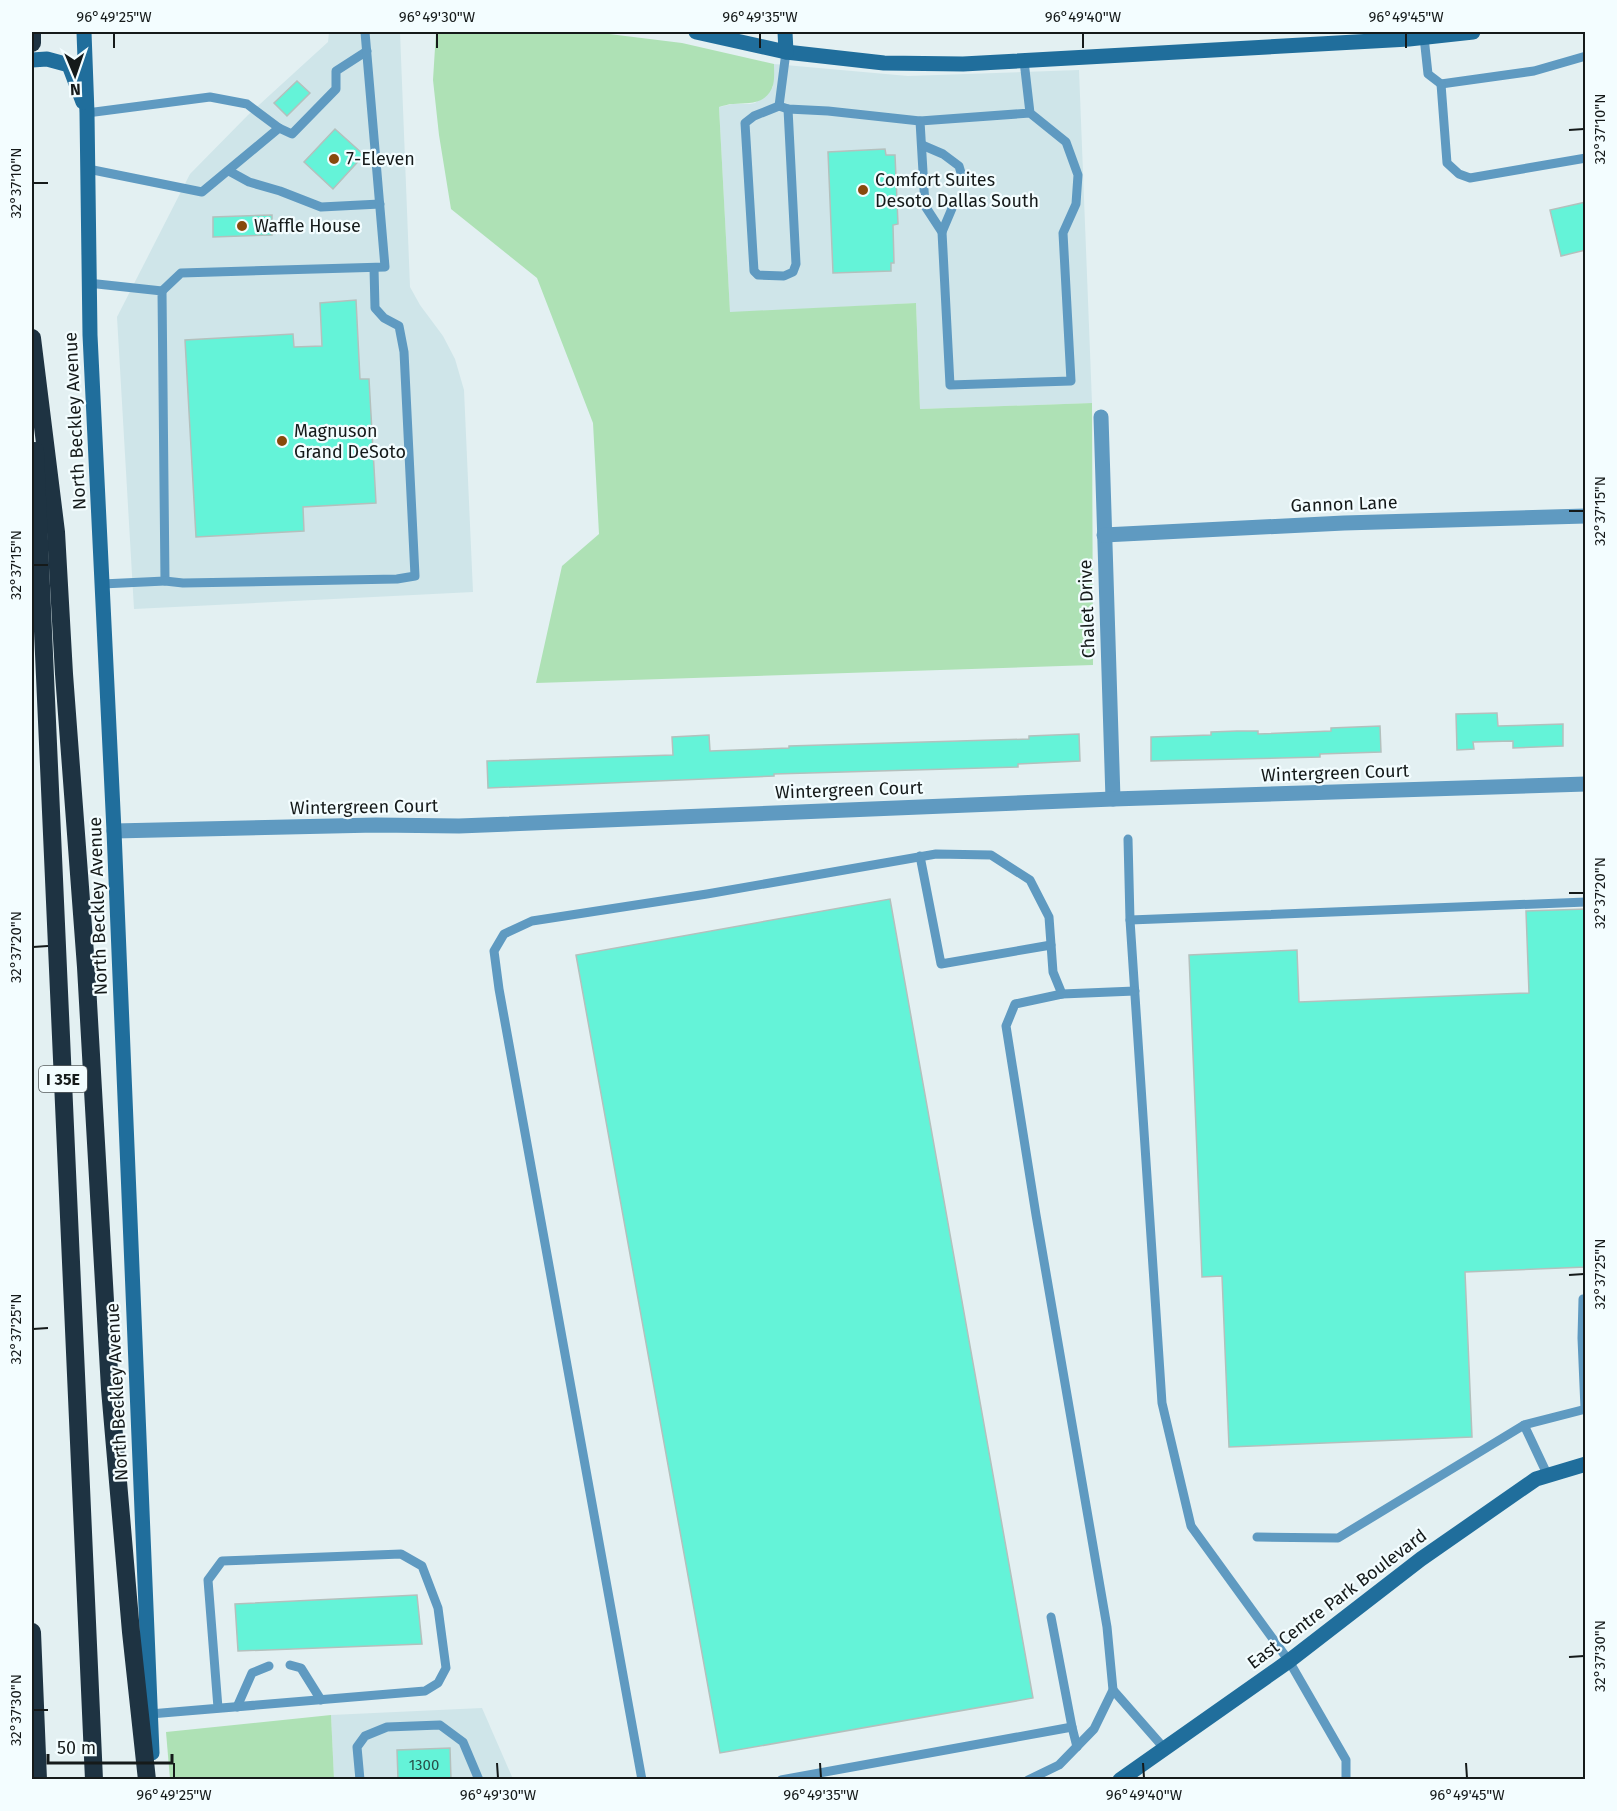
<svg xmlns="http://www.w3.org/2000/svg" width="1617" height="1811" font-family="'Fira Sans',sans-serif">
<style>
.built{fill:#cfe5e9}
.green{fill:#aee1b5}
.building{fill:#64f3d8;stroke:#b4c0bd;stroke-width:1.5}
.lines{fill:none;stroke-linecap:round;stroke-linejoin:round}
.lane{stroke:#5f9ac1;stroke-width:9}
.street{stroke:#5f9ac1;stroke-width:15}
.secondary{stroke:#206e9c;stroke-width:15}
.highway{stroke:#1e3342;stroke-width:18}
.ticks{fill:none;stroke:#151a1a;stroke-width:2}
.poi-dot{fill:#88490d;stroke:#f3fdff;stroke-width:2}
.labels{text-anchor:middle;stroke-width:4.5;stroke-linejoin:round;paint-order:stroke}
.number-label{font-size:15px;fill:#29504a}
.shield{fill:#f3fdff;stroke:#585e5f;stroke-width:1.5}
.shield-label{font-size:16px;font-weight:bold;fill:#151a1a}
.poi-label{font-size:18px;fill:#151a1a;stroke:#f3fdff;text-anchor:start}
.street-label{font-size:18px;fill:#151a1a;stroke:#f3fdff}
.neatline{fill:none;stroke:#151a1a;stroke-width:2}
.ticks-label{font-size:15px;text-anchor:middle;fill:#151a1a}
</style>
<rect width="100%" height="100%" fill="#e3f0f2"/>
<g class="built">
<path d="M 329,32 L 400,32 L 410,287 L 420,305 L 443,336 L 455,359 L 464,390 L 473,592 L 134,609 L 117,317 L 190,174 L 248,115 L 328,42 Z"/>
<path d="M 774,64 L 908,76 L 1079,70 L 1092,403 L 920,409 L 916,303 L 730,313 L 719,107 L 733,104 L 750,104 L 755,103 L 773,87 Z"/>
<path d="M 482,1708 L 513,1779 L 334,1779 L 331,1715 Z"/>
</g>
<g class="green">
<path d="M 436,32 L 593,32 L 682,43 L 774,64 C 774,71 775,82 772,88 C 764,106 747,102 733,104 C 728,104 723,106 719,107 L 730,312 L 916,303 L 920,409 L 1092,403 L 1093,665 L 536,683 L 562,566 L 599,534 L 593,423 L 537,278 L 451,209 L 439,135 L 433,80 Z"/>
<path d="M 331,1715 L 334,1779 L 170,1779 L 166,1732 Z"/>
</g>
<g class="building">
<path d="M 297,81 L 310,93 L 287,116 L 274,103 Z"/>
<path d="M 335,129 L 364,155 L 333,189 L 304,162 Z"/>
<path d="M 885,149 L 886,155 L 895,155 L 898,224 L 893,225 L 894,263 L 891,263 L 891,271 L 833,273 L 828,152 Z"/>
<path d="M 1586,202 L 1586,250 L 1561,256 L 1550,210 Z"/>
<path d="M 272,215 L 272,235 L 213,237 L 213,217 Z"/>
<path d="M 356,300 L 360,379 L 369,379 L 376,503 L 303,507 L 304,531 L 196,537 L 185,340 L 293,334 L 294,347 L 322,346 L 320,303 Z"/>
<path d="M 1497,713 L 1498,726 L 1563,724 L 1563,746 L 1513,748 L 1513,741 L 1473,742 L 1474,749 L 1457,750 L 1456,714 Z"/>
<path d="M 1380,726 L 1381,752 L 1320,754 L 1320,757 L 1151,761 L 1151,737 L 1211,735 L 1211,732 L 1237,731 L 1258,731 L 1258,734 L 1331,731 L 1331,728 Z"/>
<path d="M 1079,734 L 1080,761 L 1018,764 L 1018,767 L 774,774 L 774,776 L 488,788 L 487,761 L 673,755 L 672,737 L 709,735 L 710,751 L 789,748 L 789,746 L 1029,739 L 1029,736 Z"/>
<path d="M 890,899 L 1033,1698 L 720,1753 L 576,955 Z"/>
<path d="M 1586,909 L 1586,1267 L 1465,1272 L 1472,1437 L 1229,1447 L 1222,1276 L 1202,1277 L 1189,955 L 1297,950 L 1299,1002 L 1529,993 L 1526,911 Z"/>
<path d="M 417,1595 L 422,1644 L 238,1651 L 235,1604 Z"/>
<path d="M 450,1748 L 451,1779 L 398,1779 L 397,1750 Z"/>
</g>
<g class="lines">
<g class="lane">
<path d="M 1424,37 L 1428,74 L 1441,84 L 1534,71 L 1586,56"/>
<path d="M 786,52 L 779,106 L 788,109 L 828,111 L 920,121"/>
<path d="M 1024,61 L 1030,113 L 1066,142 L 1078,175 L 1076,204 L 1063,233 L 1071,381 L 950,385 L 942,232 L 925,206 L 920,121 L 1030,113"/>
<path d="M 1441,84 L 1447,163 L 1459,174 L 1470,178 L 1586,158"/>
<path d="M 779,106 L 754,116 L 745,123 L 754,271 L 758,275 L 784,276 L 793,272 L 796,264 L 788,109"/>
<path d="M 87,113 L 210,97 L 247,104 L 279,128 L 292,134 L 336,89 L 336,71 L 367,51"/>
<path d="M 922,145 L 943,154 L 959,166 L 964,183"/>
<path d="M 88,169 L 202,192 L 279,128"/>
<path d="M 229,171 L 249,182 L 280,191 L 321,207 L 380,204"/>
<path d="M 942,232 L 953,206"/>
<path d="M 88,283 L 162,291 L 165,581 L 102,584"/>
<path d="M 162,291 L 181,273 L 385,267 L 365,32"/>
<path d="M 165,581 L 183,583 L 397,579 L 415,576 L 404,352 L 399,326 L 384,318 L 375,308 L 374,268"/>
<path d="M 1128,839 L 1130,920 L 1162,1403 L 1191,1526 L 1289,1661 L 1346,1760 L 1346,1780"/>
<path d="M 920,856 L 941,964 L 1051,945"/>
<path d="M 1130,920 L 1586,902"/>
<path d="M 1585,1409 L 1582,1338 L 1583,1299 L 1586,1299"/>
<path d="M 1524,1425 L 1548,1476"/>
<path d="M 1257,1537 L 1338,1538 L 1524,1425 L 1586,1409"/>
<path d="M 1051,1617 L 1072,1727"/>
<path d="M 290,1665 L 301,1668 L 321,1700"/>
<path d="M 1113,1690 L 1164,1748"/>
<path d="M 237,1707 L 252,1673 L 269,1666"/>
<path d="M 150,1714 L 425,1691 L 438,1683 L 446,1668 L 438,1608 L 422,1566 L 401,1554 L 222,1561 L 208,1580 L 218,1708"/>
<path d="M 360,1780 L 357,1747 L 365,1736 L 387,1727 L 440,1725 L 463,1742 L 479,1780"/>
<path d="M 642,1780 L 499,989 L 494,951 L 504,934 L 532,921 L 707,894 L 936,854 L 991,855 L 1030,880 L 1049,917 L 1053,972 L 1062,994"/>
<path d="M 781,1780 L 1072,1727 L 1077,1747"/>
<path d="M 1028,1780 L 1059,1765 L 1094,1729 L 1113,1690 L 1107,1627 L 1036,1215 L 1006,1026 L 1015,1004 L 1062,994 L 1135,991"/>
</g>
<g class="street">
<path d="M 1101,417 L 1113,799"/>
<path d="M 1104,535 L 1344,523 L 1586,516"/>
<path d="M 114,831 L 376,825 L 459,826 L 1113,799 L 1586,784"/>
</g>
<g class="secondary">
<path d="M 84,32 L 87,113 L 90,335 L 114,831 L 152,1753"/>
<path d="M 696,32 L 786,52 L 884,63 L 963,64 L 1409,39 L 1473,32"/>
<path d="M 785,32 L 786,52"/>
<path d="M 32,60 L 47,59 L 69,65 L 83,102"/>
<path d="M 1120,1780 L 1289,1661 L 1421,1559 L 1536,1479 L 1586,1464"/>
</g>
<g class="highway">
<path d="M 32,43 L 32,32"/>
<path d="M 32,338 L 56,532 L 64,674 L 86,967 L 110,1389 L 131,1632 L 147,1780"/>
<path d="M 35,451 L 94,1780"/>
<path d="M 32,1632 L 38,1780"/>
</g>
</g>
<path class="ticks" d="M 114,33 L 114,48M 437,33 L 437,48M 760,33 L 760,48M 1083,33 L 1083,48M 1406,33 L 1406,48M 1569,130 L 1584,129M 33,183 L 48,183M 1569,511 L 1584,511M 33,565 L 48,565M 1569,893 L 1584,893M 33,947 L 48,946M 1569,1275 L 1584,1274M 33,1329 L 48,1328M 1569,1657 L 1584,1656M 33,1710 L 48,1710M 174,1763 L 174,1778M 497,1763 L 498,1778M 820,1763 L 821,1778M 1143,1763 L 1144,1778M 1466,1763 L 1467,1778"/>
<g class="poi-dot">
<circle cx="334" cy="159" r="6"/>
<circle cx="863" cy="190" r="6"/>
<circle cx="242" cy="226" r="6"/>
<circle cx="282" cy="441" r="6"/>
</g>
<g class="labels">
<g class="number-label">
<text x="424" y="1770">1300</text>
</g>
<rect class="shield" x="39" y="1066" width="48" height="26" rx="4.5"/>
<g class="shield-label">
<text x="63" y="1085">I 35E</text>
</g>
<g class="poi-label">
<text x="346" y="165">7-Eleven</text>
<text x="875" y="186">Comfort Suites<tspan x="875" dy="21">Desoto Dallas South</tspan></text>
<text x="254" y="232">Waffle House</text>
<text x="294" y="437">Magnuson<tspan x="294" dy="21">Grand DeSoto</tspan></text>
</g>
<g class="street-label">
<text transform="translate(75 421) rotate(-93)" y="6">North Beckley Avenue</text>
<text transform="translate(1344 504) rotate(-2)" y="6">Gannon Lane</text>
<text transform="translate(1087 609) rotate(-92)" y="6">Chalet Drive</text>
<text transform="translate(1335 773) rotate(-2)" y="6">Wintergreen Court</text>
<text transform="translate(849 790) rotate(-2)" y="6">Wintergreen Court</text>
<text transform="translate(364 807) rotate(-1)" y="6">Wintergreen Court</text>
<text transform="translate(98 906) rotate(-92)" y="6">North Beckley Avenue</text>
<text transform="translate(117 1392) rotate(-93)" y="6">North Beckley Avenue</text>
<text transform="translate(1337 1599) rotate(-37)" y="6">East Centre Park Boulevard</text>
</g>
</g>
<rect width="1617" height="1811" fill="none" stroke="#f3fdff" stroke-width="66"/>
<g transform="translate(75 75) rotate(178)" stroke="#f3fdff" stroke-width="4.5" paint-order="stroke">
<path d="M0-4.5L10 22L0 15L-10 22Z" fill="#151a1a"/>
<text y="-9" font-size="16" font-weight="bold" text-anchor="middle" fill="#151a1a">N</text>
</g>
<path d="M48 1754v9h124v-9" fill="none" stroke="#151a1a" stroke-width="3"/>
<text x="57" y="1754" font-size="18" fill="#151a1a" stroke="#f3fdff" stroke-width="4.5" paint-order="stroke">50 m</text>
<rect x="33" y="33" width="1551" height="1745" class="neatline"/>
<g class="ticks-label">
<text x="114" y="22">96°49'25"W</text>
<text x="437" y="22">96°49'30"W</text>
<text x="760" y="22">96°49'35"W</text>
<text x="1083" y="22">96°49'40"W</text>
<text x="1406" y="22">96°49'45"W</text>
<text transform="translate(1600 129) rotate(-90)" y="5">32°37'10"N</text>
<text transform="translate(16 183) rotate(-90)" y="5">32°37'10"N</text>
<text transform="translate(1600 511) rotate(-90)" y="5">32°37'15"N</text>
<text transform="translate(16 565) rotate(-90)" y="5">32°37'15"N</text>
<text transform="translate(1600 893) rotate(-90)" y="5">32°37'20"N</text>
<text transform="translate(16 947) rotate(-90)" y="5">32°37'20"N</text>
<text transform="translate(1600 1274) rotate(-90)" y="5">32°37'25"N</text>
<text transform="translate(16 1329) rotate(-90)" y="5">32°37'25"N</text>
<text transform="translate(1600 1656) rotate(-90)" y="5">32°37'30"N</text>
<text transform="translate(16 1710) rotate(-90)" y="5">32°37'30"N</text>
<text x="174" y="1800">96°49'25"W</text>
<text x="498" y="1800">96°49'30"W</text>
<text x="821" y="1800">96°49'35"W</text>
<text x="1144" y="1800">96°49'40"W</text>
<text x="1467" y="1800">96°49'45"W</text>
</g>
</svg>
